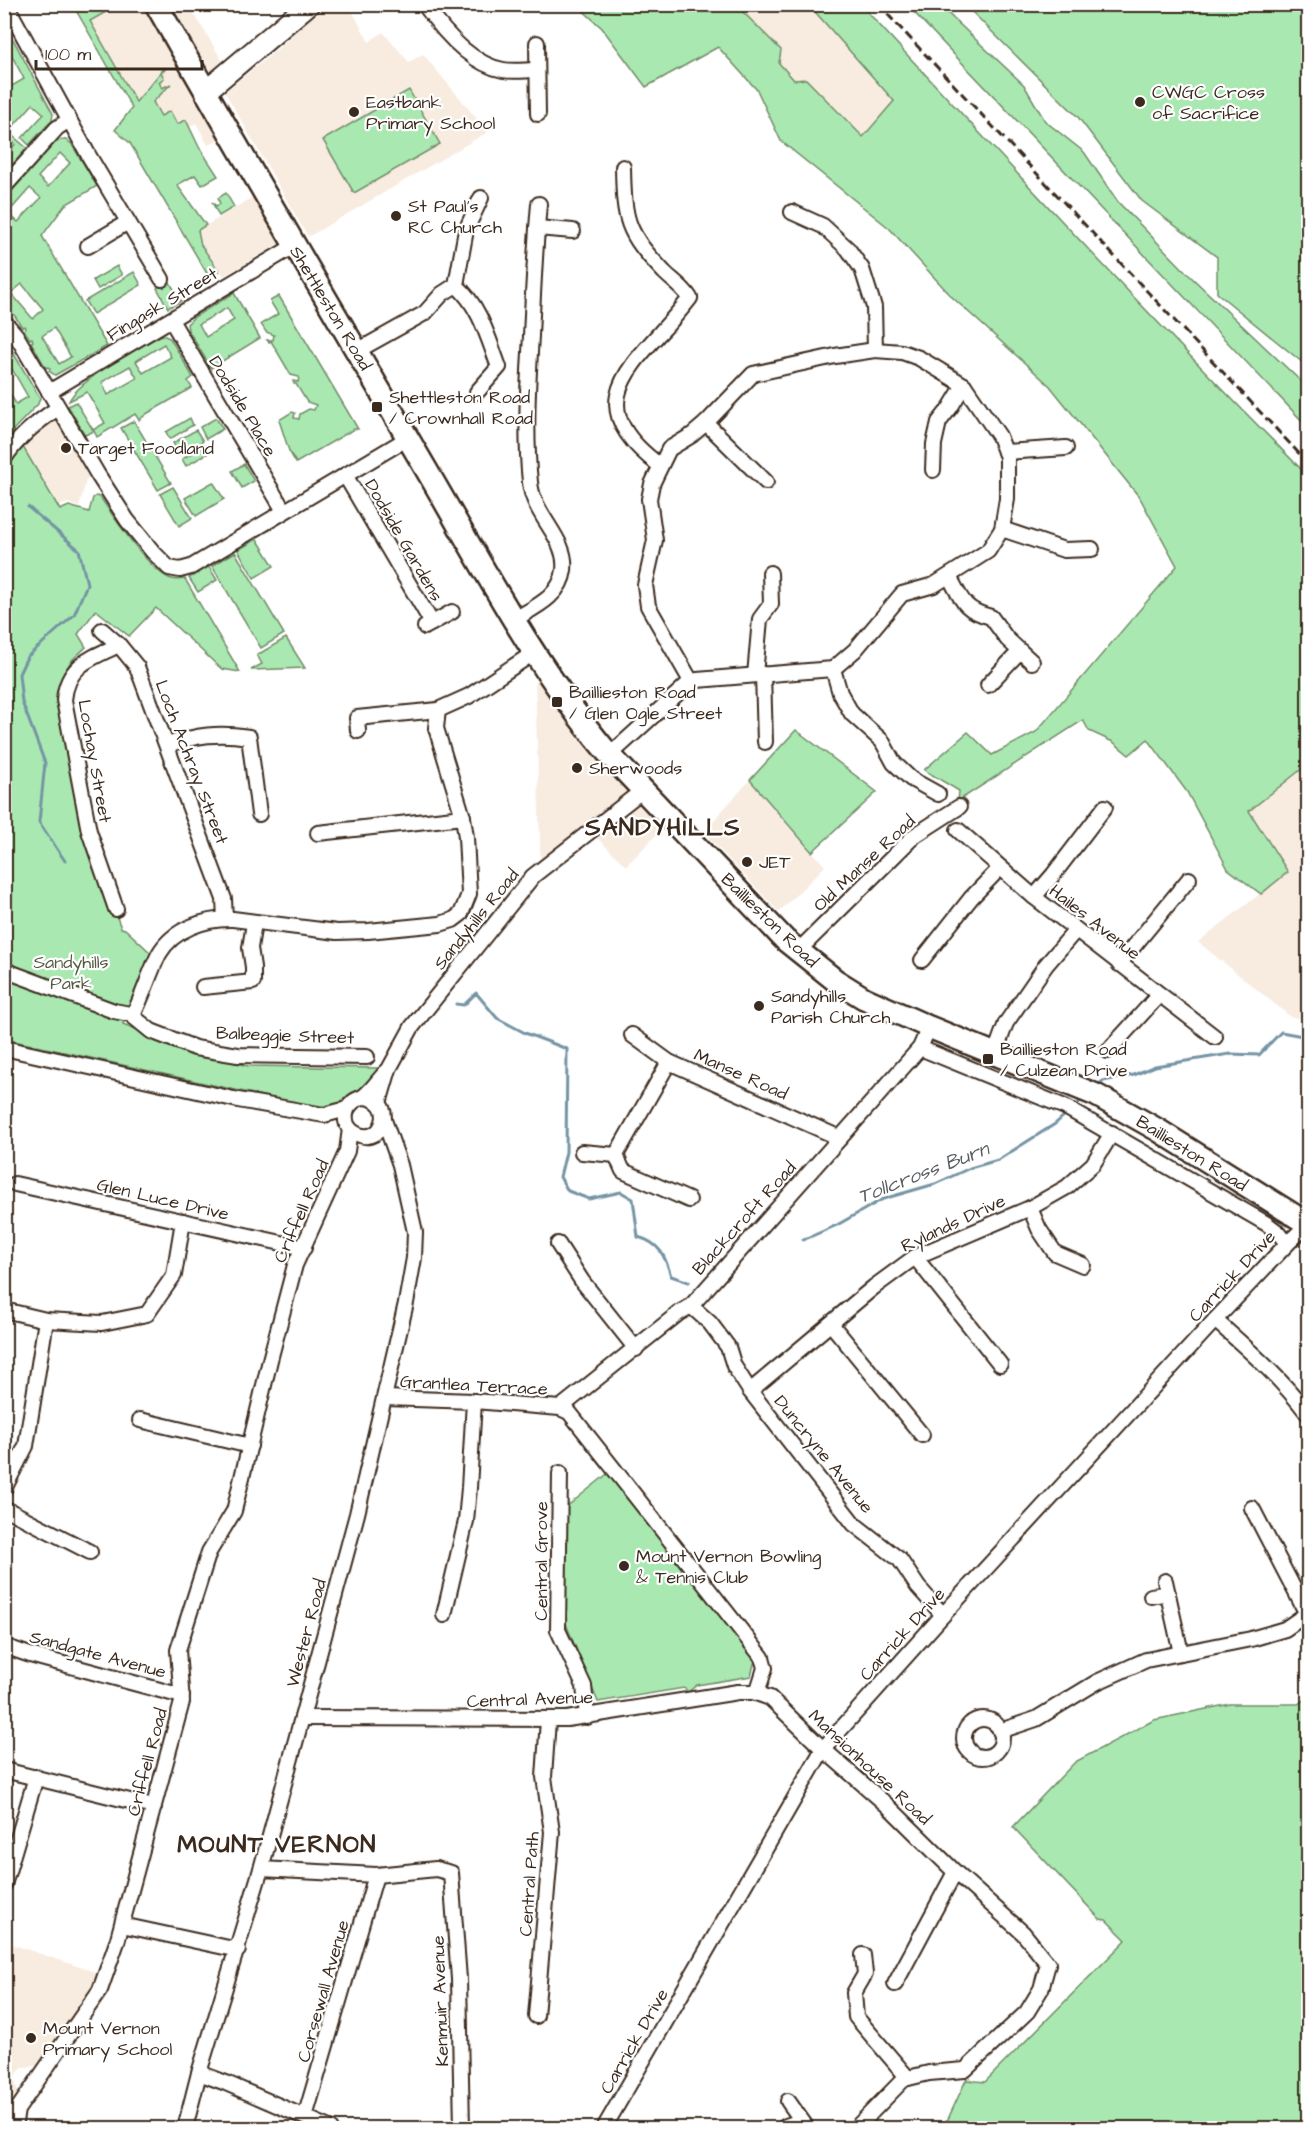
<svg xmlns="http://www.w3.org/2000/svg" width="1313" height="2133" font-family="'Architects Daughter',sans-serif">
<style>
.built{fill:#f8ece0}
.green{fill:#a9e9b1;stroke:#728a68;stroke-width:1.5;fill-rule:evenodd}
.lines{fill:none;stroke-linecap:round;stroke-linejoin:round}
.stream{stroke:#7594a4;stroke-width:3}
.minor-casing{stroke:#3b2a1e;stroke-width:18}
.secondary-casing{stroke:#3b2a1e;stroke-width:24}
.primary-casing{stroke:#3b2a1e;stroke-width:26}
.minor{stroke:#fff;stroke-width:14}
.secondary{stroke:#fff;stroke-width:20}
.primary{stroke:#fff;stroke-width:21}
.rail{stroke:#3b2a1e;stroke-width:3;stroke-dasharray:9 4.5;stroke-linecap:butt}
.poi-dot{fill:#3b2a1e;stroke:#fff;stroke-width:2}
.labels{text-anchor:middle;stroke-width:4.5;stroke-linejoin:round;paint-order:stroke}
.poi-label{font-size:18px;fill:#3b2a1e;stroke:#fff;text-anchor:start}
.street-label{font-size:18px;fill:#3b2a1e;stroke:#fff}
.park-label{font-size:18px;fill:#565a43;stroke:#fff}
.water-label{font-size:20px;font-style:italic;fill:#585f61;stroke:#fff}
.district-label{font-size:24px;font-weight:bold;letter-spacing:1.5px;fill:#3b2a1e;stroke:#fff}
</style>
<rect width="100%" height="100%" fill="#fff"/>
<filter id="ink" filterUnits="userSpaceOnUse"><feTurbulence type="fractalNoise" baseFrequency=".0167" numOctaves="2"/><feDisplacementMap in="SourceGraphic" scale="12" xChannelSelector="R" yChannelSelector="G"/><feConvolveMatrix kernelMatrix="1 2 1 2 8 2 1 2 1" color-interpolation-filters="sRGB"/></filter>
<g filter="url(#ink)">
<g class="built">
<path d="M 118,5 L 189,5 L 226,67 L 201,91 L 228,134 L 208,145 L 196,123 L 188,128 L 176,140 L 146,91 L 137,103 L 90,21 Z"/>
<path d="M 325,5 L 349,5 L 369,42 L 383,32 L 409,62 L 423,54 L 488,132 L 308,237 L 225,92 L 274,52 Z"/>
<path d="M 736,5 L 809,5 L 894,101 L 863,138 L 806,79 L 794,80 Z"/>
<path d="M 261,192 L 287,239 L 224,276 L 202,245 L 199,230 Z"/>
<path d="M 57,410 L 93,470 L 86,481 L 79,507 L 68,503 L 59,506 L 20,440 Z"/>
<path d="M 535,677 L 587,746 L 661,830 L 626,866 L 596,837 L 541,881 Z"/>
<path d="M 1308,764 L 1308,1017 L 1292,1018 L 1198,942 L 1288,872 L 1249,811 Z"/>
<path d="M 750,780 L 825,866 L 779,912 L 703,832 Z"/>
<path d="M 5,1942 L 98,1973 L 86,2000 L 37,2066 L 22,2068 L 14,2077 L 18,2092 L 13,2101 L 9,2115 L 5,2120 Z"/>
</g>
<g class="green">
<path d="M 73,5 L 118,5 L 90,21 L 136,102 L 164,68 L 165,70 L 161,72 L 164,78 L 159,82 L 162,88 L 171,84 L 153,102 L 161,116 L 170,111 L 177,124 L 186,120 L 199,147 L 218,176 L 202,185 L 195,175 L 177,185 L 206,225 L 198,230 L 201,245 L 219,271 L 209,277 L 130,143 L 115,130 L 132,108 Z"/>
<path d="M 577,5 L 736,5 L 781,50 L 779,63 L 794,80 L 806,79 L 863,137 L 894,101 L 809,5 L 861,5 C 1008,164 1155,323 1308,476 L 1308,764 L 1249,811 L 1288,872 L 1261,894 L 1228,869 L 1187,792 L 1148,739 L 1129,755 L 1113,742 L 1089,731 L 1083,720 L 958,801 L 959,791 L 924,770 L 968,732 L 992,755 L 1036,732 L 1177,566 L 1140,498 L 1050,386 L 953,298 L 889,228 L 781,141 L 757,90 L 718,47 L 646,87 L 602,28 Z"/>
<path d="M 907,5 L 939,5 L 1024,85 L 1045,121 L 1084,152 L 1118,202 L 1190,276 L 1308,388 L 1308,427 Z"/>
<path d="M 965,5 L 1308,5 L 1308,367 L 1217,293 L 1217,257 L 1142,201 L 1078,117 Z"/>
<path d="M 5,36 L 10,36 L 14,41 L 53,114 L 52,120 L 29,145 L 22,138 L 44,114 L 33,104 L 8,132 L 27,148 L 5,173 L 5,157 L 15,144 L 5,135 L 5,72 L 12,86 L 24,79 L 9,50 L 5,52 Z"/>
<path d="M 409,90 L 440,144 L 354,193 L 323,140 Z"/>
<path d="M 60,140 L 66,140 L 71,143 L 97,186 L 65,205 L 42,236 L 107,346 L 55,375 L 49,371 L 50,369 L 48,367 L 46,368 L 31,342 L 33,341 L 32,338 L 30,339 L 24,330 L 26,328 L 25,326 L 22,327 L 15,316 L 5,307 L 5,239 L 11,232 L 5,225 L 4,200 L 54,144 ZM 60,153 L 70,163 L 48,187 L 38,177 ZM 30,188 L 41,198 L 18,222 L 8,213 ZM 22,284 L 43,309 L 33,319 L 11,293 ZM 54,328 L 71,357 L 59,364 L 42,336 Z"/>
<path d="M 226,193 L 234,207 L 219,216 L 212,202 L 216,206 L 220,204 L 218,198 Z"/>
<path d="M 117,266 L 122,275 L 98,289 L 93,280 Z"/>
<path d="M 134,272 L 141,285 L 93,314 L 85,301 Z"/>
<path d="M 169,281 L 181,301 L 168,308 L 157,288 Z"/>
<path d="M 234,293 L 260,338 L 211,368 L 188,330 L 187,324 L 194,317 ZM 227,308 L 234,320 L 206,337 L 199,324 Z"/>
<path d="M 279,296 L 358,429 L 354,429 L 296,463 L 289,451 L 279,420 L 292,412 L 295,413 L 294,418 L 299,419 L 300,414 L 309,409 L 314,410 L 316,405 L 307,402 L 296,384 L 294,384 L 293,381 L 298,382 L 299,377 L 291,375 L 271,341 L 269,342 L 267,340 L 273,340 L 274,335 L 266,332 L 261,324 L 278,314 L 270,301 Z"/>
<path d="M 162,335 L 170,338 L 193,377 L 188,381 L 192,388 L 148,413 L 139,420 L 135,414 L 97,437 L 94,431 L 85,435 L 68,406 L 76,402 L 93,430 L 105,423 L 87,392 L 69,401 C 79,380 140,345 162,335 ZM 164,344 L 171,357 L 143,373 L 136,361 ZM 130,366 L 137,378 L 108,395 L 102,382 Z"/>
<path d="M 4,337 L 40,398 L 38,404 L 13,430 L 60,510 L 69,506 L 89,512 L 93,498 L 96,496 L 100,497 C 114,517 147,567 167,577 C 172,580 179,580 185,579 L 240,672 L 222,669 L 216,664 L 156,608 L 129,636 L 96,610 L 78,634 L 86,647 L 71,661 L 62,677 L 58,689 L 59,701 L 80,819 L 121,928 L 125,929 L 153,955 L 123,1024 L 198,1054 L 248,1066 L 378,1068 C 370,1086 344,1105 324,1107 C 316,1107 307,1105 299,1104 L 5,1039 L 5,385 L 16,404 L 28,397 L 12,369 L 5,373 Z"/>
<path d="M 190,418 L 193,425 L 170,439 L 166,432 Z"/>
<path d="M 216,418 L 223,429 L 206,439 L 200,427 Z"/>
<path d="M 134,421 L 171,483 L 158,490 L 121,428 Z"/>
<path d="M 196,430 L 203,441 L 180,455 L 173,443 Z"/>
<path d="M 205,445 L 210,452 L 186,466 L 182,459 Z"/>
<path d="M 244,464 L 254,481 L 242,488 L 232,471 Z"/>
<path d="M 213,482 L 224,499 L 196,516 L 185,498 Z"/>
<path d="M 173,487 L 192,518 L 179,526 L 160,494 Z"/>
<path d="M 257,539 L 274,566 L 254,578 L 238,550 Z"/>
<path d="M 235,552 L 284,634 L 261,648 L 212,566 Z"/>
<path d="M 209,567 L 217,580 L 198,592 L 189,578 Z"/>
<path d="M 286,638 L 305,668 L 251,670 L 262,664 L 257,655 Z"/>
<path d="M 796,730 L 877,792 L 812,852 L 750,780 Z"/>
<path d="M 611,1471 L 755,1660 L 751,1676 L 697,1685 L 688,1692 L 684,1688 L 598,1702 L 566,1624 L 565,1508 Z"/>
<path d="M 1308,1697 L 1308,2128 L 938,2128 L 948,2119 L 966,2080 L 985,2082 L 1126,1940 L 1106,1920 L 1100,1919 L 1013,1827 L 1075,1762 L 1154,1720 L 1230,1704 L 1298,1704 Z"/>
</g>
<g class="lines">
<g class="stream">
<path d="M 28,507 L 79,550 L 87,584 L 74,615 L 27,657 L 19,674 L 22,702 L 45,763 L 39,822 L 65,861"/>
<path d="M 456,1004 L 464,1005 L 476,993 L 497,1018 L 525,1033 L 567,1049 L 566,1152 L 560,1177 L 568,1191 L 589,1199 L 621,1192 L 633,1199 L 638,1237 C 660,1243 665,1256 671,1276 L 689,1282"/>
<path d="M 1096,1087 L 1103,1081 L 1134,1075 L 1155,1066 L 1230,1054 L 1259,1055 L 1281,1032 L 1308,1037"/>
<path d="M 1074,1107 L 1084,1098"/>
<path d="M 803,1240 L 837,1225 L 883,1199 L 935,1184 L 970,1168 L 998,1160 L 1055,1124 L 1066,1114"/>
</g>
<g class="minor-casing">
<g id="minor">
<path d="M 6,4 L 89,156 L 162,279"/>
<path d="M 424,4 C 442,30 471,64 503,70 C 514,72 526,70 537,70"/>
<path d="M 537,43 L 538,114"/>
<path d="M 623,167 C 624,221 626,232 664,272 C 673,281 683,287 690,298 C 645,358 569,398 659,465"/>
<path d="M 4,187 L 57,128 L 69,120"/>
<path d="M 792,212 L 823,226 L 848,249 L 862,269 L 874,307 L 875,350"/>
<path d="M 537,228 L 573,231"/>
<path d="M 88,246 L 128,222"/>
<path d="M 456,285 C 480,306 488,338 499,367 L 477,392"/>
<path d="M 171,320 L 284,511"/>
<path d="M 4,321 L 16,335 L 98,475 L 127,520 L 153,552 L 169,568 L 180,570 L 191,567 L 408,438"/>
<path d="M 357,351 L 425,313 L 442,294 L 456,285 L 466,230 L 481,198"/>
<path d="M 49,392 L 294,246"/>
<path d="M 706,423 L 766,482"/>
<path d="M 1005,452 L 1066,448"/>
<path d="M 4,459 C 18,437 37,422 58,408"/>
<path d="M 933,470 L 934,444 L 939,422 L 950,408 L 964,385"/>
<path d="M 345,475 L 432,623"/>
<path d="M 1002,529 L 1064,550 L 1092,549"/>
<path d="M 949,576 C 962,600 963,610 991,617 L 1007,639 L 1020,651 L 988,685"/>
<path d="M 515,619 C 535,607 561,596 564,570 C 568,538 533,517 530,482 C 525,434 528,384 531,336 C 533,292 535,248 539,204"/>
<path d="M 425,627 L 452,612"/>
<path d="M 102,630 L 119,645 L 137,667 L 224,899 L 225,919"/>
<path d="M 1020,651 L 1032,662"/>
<path d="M 833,669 L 840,693 L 852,714 L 882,741 L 894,763 L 911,779 L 938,794"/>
<path d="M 763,674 L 765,742"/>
<path d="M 755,675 L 760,619 L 771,604 L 770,573"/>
<path d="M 358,731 L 357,718 L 438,710 L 469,696 L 535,652"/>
<path d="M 167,745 C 197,735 218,732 249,737 L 259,814"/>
<path d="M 610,755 L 688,684 L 697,680 L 833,669 L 855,650 L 902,594 L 934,585 L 988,551 L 1002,529 L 1007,499 L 1007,457 L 999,436 L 964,385 L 919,358 L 902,352 L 875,350 L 835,356 L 753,374 L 706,423 L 692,435 L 669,449 L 652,484 L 649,499 L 655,540 L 645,585 L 648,606 L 692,683"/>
<path d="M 958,830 L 1034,897 L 1215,1037"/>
<path d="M 318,833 L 463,817"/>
<path d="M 1034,897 L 1053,875 L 1105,807"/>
<path d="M 116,909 L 89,831 L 64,700 C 67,665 91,658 119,645"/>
<path d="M 798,951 L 914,836 L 959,807"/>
<path d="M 922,960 L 971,898 L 1000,868"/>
<path d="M 1119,964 L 1189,879"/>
<path d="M 4,970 L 114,1011 L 130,1014 L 151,1031 L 195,1048 L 238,1055 L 367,1057"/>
<path d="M 203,987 L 253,982 L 253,967 L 250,948 L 254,923"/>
<path d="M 133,1015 C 143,996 149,974 159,954 C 173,929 206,918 233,919 L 337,932 L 368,931 L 440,924 L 453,920 L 461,914 L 469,894 L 466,837 L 463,817 L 436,728 L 438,710"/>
<path d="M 632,1035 L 669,1062 L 840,1138"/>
<path d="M 4,1048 L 238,1100 L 324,1115 L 347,1109"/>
<path d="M 920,1048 L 1065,1107 L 1267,1224 L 1279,1233 L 1287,1244"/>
<path d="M 1108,1051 L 1159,995"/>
<path d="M 995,1053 L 1006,1023 L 1046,965 L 1076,930"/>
<path d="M 669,1062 L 616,1155 L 623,1171 L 689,1200"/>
<path d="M 363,1097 C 398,1099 384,1147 357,1134 C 344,1129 342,1112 352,1103 C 355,1099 360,1099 364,1096 C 372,1090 379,1079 386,1072"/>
<path d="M 379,1103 L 389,1069 L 412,1027 L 533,876 L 643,790"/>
<path d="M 582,1152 L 616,1155"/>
<path d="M 15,1184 L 304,1248"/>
<path d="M 1030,1208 L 1039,1229 L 1055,1253 L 1083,1265"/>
<path d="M 558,1244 L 582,1281 L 636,1349"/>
<path d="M 915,1257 L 1000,1364"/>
<path d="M 691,1306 L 710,1323 L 728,1347 L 734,1366 L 750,1391 L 854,1524 L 900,1560 L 918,1587 L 943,1615"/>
<path d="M 4,1310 L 46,1320 L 102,1323 L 147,1314 L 174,1275 L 183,1221"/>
<path d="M 1215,1320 C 1250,1351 1280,1377 1308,1414"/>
<path d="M 831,1324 L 922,1435"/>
<path d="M 750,1391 L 874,1287 L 915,1257 L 1030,1208 L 1067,1187 L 1093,1164 L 1112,1133"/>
<path d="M 385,1398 L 474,1401 L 560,1408 L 569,1412 L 762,1657 L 765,1668 L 757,1693"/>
<path d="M 560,1408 L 679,1313 L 691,1306 L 920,1048 L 929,1027"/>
<path d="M 140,1420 L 250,1446"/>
<path d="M 560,1473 L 558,1630 L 584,1686 L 587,1717"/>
<path d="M 4,1489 L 26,1446 L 46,1320"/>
<path d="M 4,1508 L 90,1552"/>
<path d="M 1252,1508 L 1307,1614"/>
<path d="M 1165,1581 L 1181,1653"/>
<path d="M 1151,1596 L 1168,1593"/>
<path d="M 444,1615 L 466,1521 L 469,1488 L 474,1401"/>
<path d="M 4,1646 L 30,1655 L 182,1696"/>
<path d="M 302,1718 L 567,1719 L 738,1692 L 753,1692 L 770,1698 L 823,1749 L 888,1806 L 955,1872 L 1023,1933 L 1048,1964 L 1041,1989 L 1027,2012 L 965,2070 L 929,2073 L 904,2079 L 856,2128"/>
<circle cx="983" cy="1738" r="19"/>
<path d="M 1000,1731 L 1036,1719 L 1097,1682 L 1146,1660 L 1251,1639 L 1285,1629 L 1308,1613"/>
<path d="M 4,1770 L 154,1807"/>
<path d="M 261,1869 L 376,1875 L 436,1869 L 451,1873 L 459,1979 L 462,2128"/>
<path d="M 4,1885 L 36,1777"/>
<path d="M 122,1925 L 238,1950"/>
<path d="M 863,1955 L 865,1974 L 854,1993 L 856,2017 L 908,2078"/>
<path d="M 895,1984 L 955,1872"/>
<path d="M 536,2016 L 552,1832 L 544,1777 L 548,1720"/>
<path d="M 199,2073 L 226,2083 L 330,2128"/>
<path d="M 788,2101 L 807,2128"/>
<path d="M 305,2117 L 376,1875"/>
<path d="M 786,2126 L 801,2121"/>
<path d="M 14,2128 L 17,2110 L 100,1990 L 117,1942 L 182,1702 L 178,1650 L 209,1552 L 234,1511 L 270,1360 L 295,1265 L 347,1151 L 350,1129"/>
<path d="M 185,2128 L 199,2073 L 261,1869 L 357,1514 L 406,1303 L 414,1258 L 415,1232 L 400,1165 L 384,1120"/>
<path d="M 604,2128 L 823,1749 L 943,1615 L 1215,1320 L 1287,1244 L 1308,1224"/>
</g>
</g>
<g class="secondary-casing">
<path id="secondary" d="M 205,92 L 309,4"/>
</g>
<g class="primary-casing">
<path id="primary" d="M 156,4 C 243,158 333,311 423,464 C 480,561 533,664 606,751 L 785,940 L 835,980 L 864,998 L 929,1027 L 1096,1095 L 1158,1130 L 1308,1224"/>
</g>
<use href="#minor" class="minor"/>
<use href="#secondary" class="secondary"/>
<use href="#primary" class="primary"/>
<path class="rail" d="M 878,4 L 1308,463"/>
</g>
</g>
<g class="poi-dot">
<circle cx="1140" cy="102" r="6"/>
<circle cx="354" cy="112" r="6"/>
<circle cx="396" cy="216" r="6"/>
<rect x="371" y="401" width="12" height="12" rx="3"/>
<circle cx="66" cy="448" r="6"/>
<rect x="551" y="696" width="12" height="12" rx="3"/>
<circle cx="577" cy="768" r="6"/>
<circle cx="747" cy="862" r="6"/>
<circle cx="759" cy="1006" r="6"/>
<rect x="982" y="1053" width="12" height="12" rx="3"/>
<circle cx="624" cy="1566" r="6"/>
<circle cx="31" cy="2038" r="6"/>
</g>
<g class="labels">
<g class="poi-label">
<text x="1152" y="98">CWGC Cross<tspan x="1152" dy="21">of Sacrifice</tspan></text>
<text x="366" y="108">Eastbank<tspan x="366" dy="21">Primary School</tspan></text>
<text x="408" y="212">St Paul's<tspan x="408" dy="21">RC Church</tspan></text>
<text x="389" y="403">Shettleston Road<tspan x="389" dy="21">/ Crownhall Road</tspan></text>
<text x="78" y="454">Target Foodland</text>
<text x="569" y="698">Baillieston Road<tspan x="569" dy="21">/ Glen Ogle Street</tspan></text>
<text x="589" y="774">Sherwoods</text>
<text x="759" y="868">JET</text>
<text x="771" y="1002">Sandyhills<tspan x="771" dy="21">Parish Church</tspan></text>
<text x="1000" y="1055">Baillieston Road<tspan x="1000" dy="21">/ Culzean Drive</tspan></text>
<text x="636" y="1562">Mount Vernon Bowling<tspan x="636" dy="21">&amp; Tennis Club</tspan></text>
<text x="43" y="2034">Mount Vernon<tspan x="43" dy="21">Primary School</tspan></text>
</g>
<g class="street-label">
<text transform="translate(162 304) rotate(-31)" y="6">Fingask Street</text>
<text transform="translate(331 308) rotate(59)" y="6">Shettleston Road</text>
<text transform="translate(243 406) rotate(59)" y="6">Dodside Place</text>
<text transform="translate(404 540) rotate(60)" y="6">Dodside Gardens</text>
<text transform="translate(95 761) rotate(80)" y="6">Lochay Street</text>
<text transform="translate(192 762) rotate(69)" y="6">Loch Achray Street</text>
<text transform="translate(864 863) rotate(-43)" y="6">Old Manse Road</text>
<text transform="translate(476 919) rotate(-51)" y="6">Sandyhills Road</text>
<text transform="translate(770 920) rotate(44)" y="6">Baillieston Road</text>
<text transform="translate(1095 922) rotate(38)" y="6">Hailes Avenue</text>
<text transform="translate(285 1035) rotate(2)" y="6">Balbeggie Street</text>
<text transform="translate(741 1074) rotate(24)" y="6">Manse Road</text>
<text transform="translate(1192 1153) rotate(32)" y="6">Baillieston Road</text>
<text transform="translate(163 1199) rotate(13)" y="6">Glen Luce Drive</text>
<text transform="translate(301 1211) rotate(-66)" y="6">Criffell Road</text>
<text transform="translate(744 1218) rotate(-48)" y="6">Blackcroft Road</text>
<text transform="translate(953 1223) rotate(-25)" y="6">Rylands Drive</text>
<text transform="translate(1232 1276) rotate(-47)" y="6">Carrick Drive</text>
<text transform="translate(474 1385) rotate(3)" y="6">Grantlea Terrace</text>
<text transform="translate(824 1454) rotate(51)" y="6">Duncryne Avenue</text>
<text transform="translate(541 1561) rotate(-90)" y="6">Central Grove</text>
<text transform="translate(306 1633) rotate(-75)" y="6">Wester Road</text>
<text transform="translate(902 1634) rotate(-48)" y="6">Carrick Drive</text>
<text transform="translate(98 1654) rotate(15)" y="6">Sandgate Avenue</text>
<text transform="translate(530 1699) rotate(-2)" y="6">Central Avenue</text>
<text transform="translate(147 1762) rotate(-75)" y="6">Criffell Road</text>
<text transform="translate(870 1767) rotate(43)" y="6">Mansionhouse Road</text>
<text transform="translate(529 1884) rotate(-86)" y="6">Central Path</text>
<text transform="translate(323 1991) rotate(-74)" y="6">Corsewall Avenue</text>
<text transform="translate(440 2001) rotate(-92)" y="6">Kenmuir Avenue</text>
<text transform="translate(634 2041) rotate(-60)" y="6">Carrick Drive</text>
</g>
<g class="park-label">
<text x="71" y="968">Sandyhills<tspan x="71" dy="21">Park</tspan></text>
</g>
<g class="water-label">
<text transform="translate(923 1172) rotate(-21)" y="7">Tollcross Burn</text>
</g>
<g class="district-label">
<text x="663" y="835">SANDYHILLS</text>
<text x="277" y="1852">MOUNT VERNON</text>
</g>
</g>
<rect width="1313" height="2133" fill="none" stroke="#fff" stroke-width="24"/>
<rect x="12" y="12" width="1289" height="2109" fill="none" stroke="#3b2a1e" stroke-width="2" filter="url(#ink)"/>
<path d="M36 60v9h166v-9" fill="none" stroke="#3b2a1e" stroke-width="3"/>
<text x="45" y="60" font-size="18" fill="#3b2a1e" stroke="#ffffff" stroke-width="4.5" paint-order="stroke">100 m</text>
</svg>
